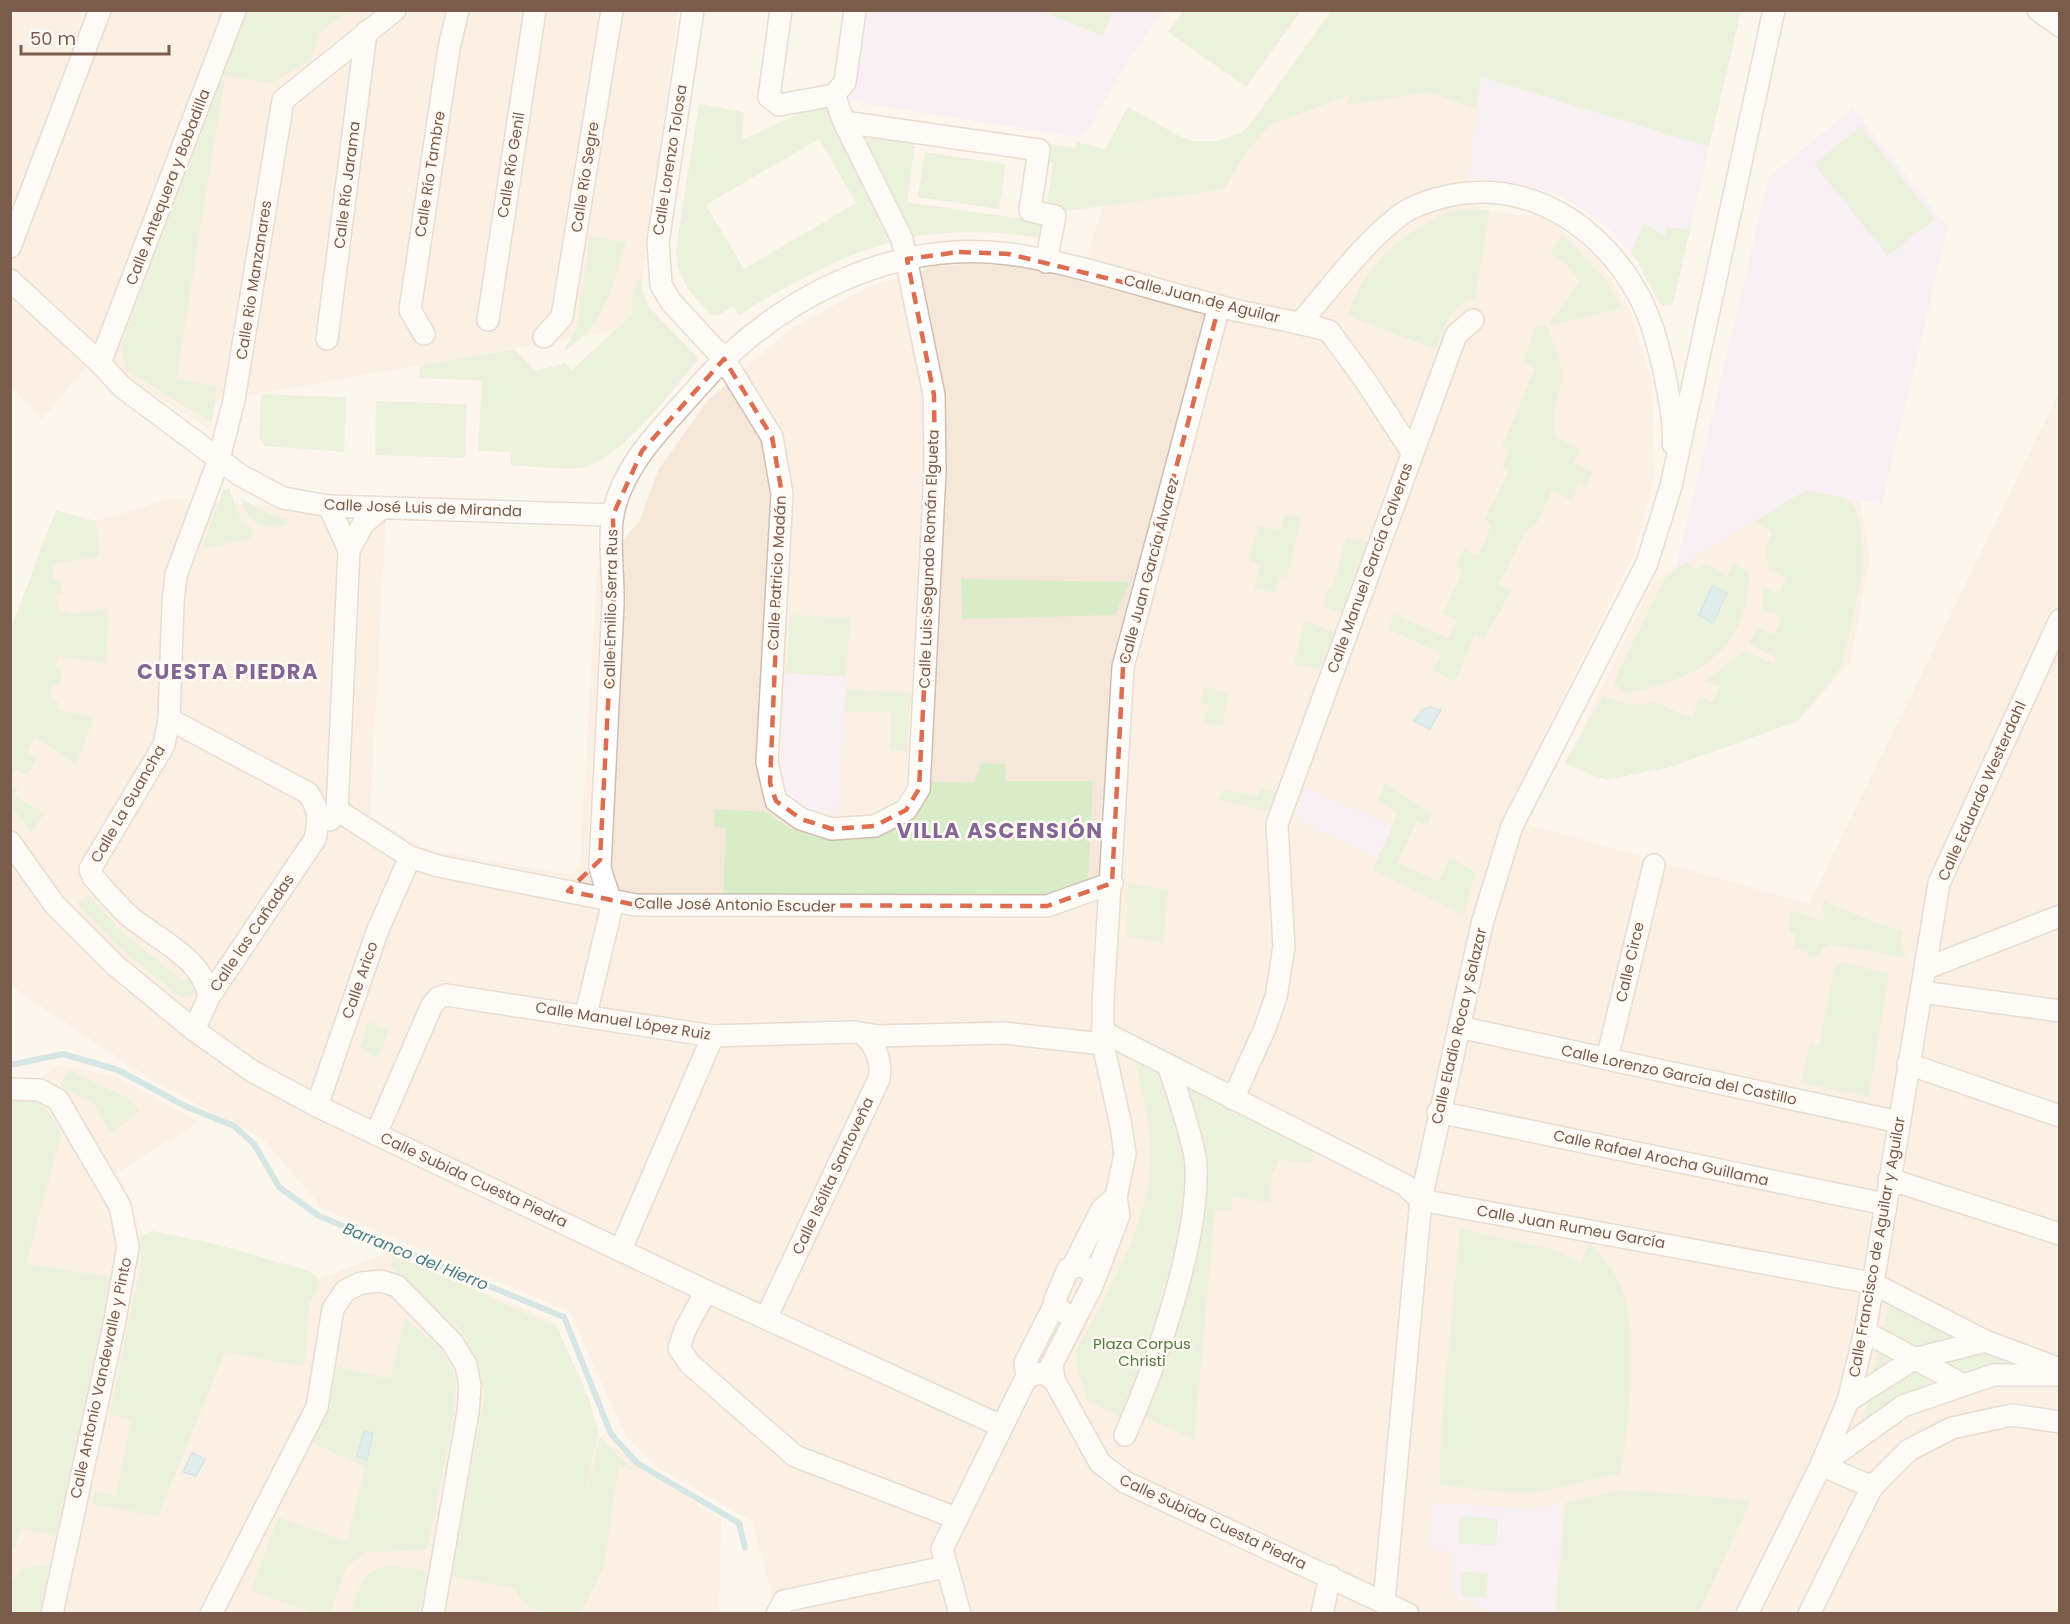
<svg xmlns="http://www.w3.org/2000/svg" width="2070" height="1624" font-family="Poppins,sans-serif">
<style>
.residential{fill:#f5e8da}
.education{fill:#f3e8fa}
.green{fill:#d8ecc9;fill-rule:evenodd}
.water{fill:#bfe3e8;stroke:#a5d3da;stroke-width:1.5}
.lines{fill:none;stroke-linecap:round;stroke-linejoin:round}
.stream{stroke:#a5d3da;stroke-width:6}
.minor-casing{stroke:#d1beb0;stroke-width:24}
.minor{stroke:#fff;stroke-width:21}
.marked{fill:none;stroke:#dc6d51;stroke-width:4.5;stroke-dasharray:12 8;stroke-linejoin:round}
.labels{text-anchor:middle;stroke-width:5;stroke-linejoin:round;paint-order:stroke}
.street-label{font-size:15px;fill:#7a5c4d;stroke:#fffaf3}
.park-label{font-size:15px;fill:#537a41;stroke:#fffaf3}
.water-label{font-size:16px;font-style:italic;fill:#437c86;stroke:#fffaf3}
.district-label{font-size:21px;font-weight:bold;letter-spacing:1.5px;fill:#846695;stroke:#fffaf3}
</style>
<rect width="100%" height="100%" fill="#fdf6ec"/>
<g class="residential">
<path d="M 10,11 L 678,11 L 636,327 L 216,401 L 210,429 L 93,359 L 42,419 L 11,387 Z"/>
<path d="M 1353,75 L 1481,77 L 1469,178 L 1480,209 L 1548,219 L 1598,259 L 1630,310 L 1652,384 L 1655,475 L 1633,556 L 1507,810 L 1530,825 L 1809,904 L 2059,393 L 2059,1613 L 777,1613 L 752,1521 L 660,1469 L 627,1438 L 569,1311 L 322,1208 L 263,1139 L 155,1082 L 11,986 L 11,642 L 43,538 L 171,498 L 386,515 L 370,816 L 427,849 L 565,874 L 574,872 L 580,864 L 597,570 L 640,520 L 658,470 L 708,400 L 792,328 L 868,287 L 936,266 L 994,262 L 1083,270 L 1107,193 L 1200,170 L 1263,116 Z"/>
<path d="M 1806,490 L 1860,500 L 1870,557 L 1850,663 L 1798,721 L 1599,779 L 1565,763 L 1653,581 Z"/>
<path d="M 59,1065 L 115,1076 L 199,1122 L 118,1172 L 143,1236 L 319,1279 L 387,1253 L 555,1322 L 600,1437 L 721,1520 L 719,1613 L 11,1614 L 11,1097 Z"/>
</g>
<g class="education">
<path d="M 862,11 L 1164,11 L 1128,60 L 1086,134 L 1077,137 L 848,101 Z"/>
<path d="M 1481,77 L 1709,147 L 1673,304 L 1660,305 L 1638,262 L 1610,230 L 1576,205 L 1556,194 L 1527,185 L 1469,178 Z"/>
<path d="M 1853,108 L 1948,227 L 1882,504 L 1806,490 L 1676,568 L 1769,177 Z"/>
<path d="M 791,615 L 850,618 L 838,814 L 807,810 L 786,794 L 780,783 L 779,764 Z"/>
<path d="M 1305,787 L 1392,826 L 1377,859 L 1300,822 L 1296,811 Z"/>
<path d="M 1433,1502 L 1527,1509 L 1562,1503 L 1554,1613 L 1492,1613 L 1452,1595 L 1452,1551 L 1428,1549 Z"/>
</g>
<g class="green">
<path d="M 1184,10 L 1301,10 L 1301,11 L 1246,87 L 1168,32 Z"/>
<path d="M 242,11 L 349,11 L 319,33 L 312,58 L 272,83 L 216,75 Z"/>
<path d="M 1041,11 L 1113,11 L 1103,36 Z"/>
<path d="M 1331,11 L 1741,11 L 1709,147 L 1481,77 L 1477,109 L 1429,92 L 1347,105 L 1350,95 L 1270,125 L 1247,151 L 1224,189 L 1068,211 L 1046,208 L 1053,163 L 915,143 L 907,202 L 1044,222 L 1042,239 C 920,216 841,252 739,315 L 733,306 L 720,315 L 712,316 C 692,295 676,279 676,249 L 699,104 L 744,112 L 742,140 L 800,113 L 848,101 L 854,113 L 1075,148 L 1076,142 L 1105,149 L 1128,107 L 1181,137 L 1194,141 L 1219,141 L 1242,132 L 1248,127 ZM 819,139 L 856,203 L 744,269 L 706,205 Z"/>
<path d="M 216,80 L 224,82 L 176,379 L 217,387 L 212,423 L 126,370 L 121,347 Z"/>
<path d="M 1861,126 L 1935,219 L 1888,256 L 1814,164 Z"/>
<path d="M 925,152 L 1006,164 L 999,209 L 918,197 Z"/>
<path d="M 1454,210 L 1490,210 L 1475,299 C 1450,304 1445,328 1435,349 L 1348,316 C 1363,264 1405,230 1454,210 Z"/>
<path d="M 1643,224 L 1665,236 L 1667,227 L 1690,230 L 1673,304 L 1660,305 L 1638,262 L 1631,254 Z"/>
<path d="M 1563,234 L 1606,280 L 1622,308 L 1551,325 L 1550,322 L 1580,282 L 1567,264 L 1550,255 Z"/>
<path d="M 590,236 L 626,242 C 612,286 605,327 563,352 L 577,327 Z"/>
<path d="M 638,277 L 649,307 L 699,359 C 669,393 629,452 585,467 C 573,472 527,466 511,465 L 511,452 L 478,451 L 482,381 L 419,378 L 420,365 L 514,349 L 535,371 L 565,363 L 572,370 L 632,314 L 631,302 Z"/>
<path d="M 1536,326 L 1548,326 C 1552,341 1560,357 1562,372 C 1565,391 1546,409 1556,437 L 1580,449 L 1573,463 L 1593,472 L 1586,487 L 1579,484 L 1572,500 L 1552,491 L 1537,523 L 1526,531 L 1507,569 L 1497,585 L 1512,590 L 1483,640 L 1475,634 L 1455,682 L 1432,670 L 1442,654 L 1388,629 L 1394,614 L 1448,638 L 1457,620 L 1443,613 L 1463,570 L 1456,566 L 1464,549 L 1478,556 L 1492,524 L 1484,520 L 1509,471 L 1502,467 L 1509,451 L 1502,447 L 1535,368 L 1523,363 Z"/>
<path d="M 261,394 L 346,397 L 344,452 L 265,446 L 259,437 Z"/>
<path d="M 376,401 L 467,404 L 465,458 L 375,455 Z"/>
<path d="M 229,488 L 241,520 L 253,532 L 251,538 L 202,549 L 223,490 Z"/>
<path d="M 1806,490 L 1846,498 L 1854,506 L 1861,527 L 1863,563 L 1861,583 L 1841,667 L 1798,721 L 1671,767 L 1606,780 L 1565,763 L 1603,695 C 1621,703 1635,708 1655,702 L 1692,718 L 1700,696 L 1713,702 L 1720,687 L 1704,681 L 1735,659 L 1742,650 L 1774,664 L 1776,658 L 1749,643 L 1758,627 L 1774,635 L 1782,617 L 1762,610 L 1763,587 L 1778,594 L 1787,578 L 1768,569 L 1766,547 L 1772,532 L 1755,521 Z"/>
<path d="M 240,498 L 267,513 L 289,520 L 286,526 C 260,531 249,523 240,498 Z"/>
<path d="M 56,510 L 96,521 L 99,557 L 52,564 L 54,581 L 61,581 L 62,593 L 56,594 L 59,612 L 69,611 L 70,614 L 108,609 L 106,664 L 58,656 L 56,667 L 62,669 L 59,686 L 52,685 L 50,699 L 58,701 L 57,710 L 94,717 L 76,765 L 35,737 L 27,752 L 37,759 L 27,775 L 16,769 L 11,778 L 11,628 Z"/>
<path d="M 1285,514 L 1301,518 L 1287,578 L 1280,576 L 1275,593 L 1254,588 L 1260,564 L 1248,560 L 1259,525 L 1280,531 Z"/>
<path d="M 1346,537 L 1368,542 L 1342,613 L 1323,606 L 1327,589 L 1332,590 Z"/>
<path d="M 1687,561 L 1695,570 L 1706,564 L 1728,576 L 1734,564 L 1749,572 C 1750,581 1747,591 1746,600 C 1735,662 1681,683 1625,693 L 1614,683 L 1619,671 L 1665,578 Z"/>
<path d="M 961,579 L 1130,582 L 1115,615 L 962,619 Z"/>
<path d="M 791,615 L 850,618 L 846,677 L 786,673 Z"/>
<path d="M 1305,621 L 1335,632 L 1320,669 L 1294,664 Z"/>
<path d="M 1205,686 L 1228,693 L 1223,726 L 1204,722 L 1209,705 L 1200,702 Z"/>
<path d="M 846,689 L 911,693 L 907,751 L 890,751 L 891,712 L 844,712 Z"/>
<path d="M 981,763 L 1005,764 L 1006,781 L 1093,781 L 1088,881 L 1046,897 L 723,899 L 726,828 L 714,827 L 715,809 L 767,812 L 791,829 L 832,840 L 863,838 L 889,830 L 929,782 L 974,783 Z"/>
<path d="M 10,784 L 18,789 L 14,796 L 45,813 L 31,833 L 11,805 Z"/>
<path d="M 1385,784 L 1432,813 L 1427,826 L 1417,821 L 1397,863 L 1439,881 L 1450,858 L 1476,872 L 1463,915 L 1373,870 L 1398,813 L 1378,800 Z"/>
<path d="M 1224,789 L 1257,797 L 1260,789 L 1276,792 L 1271,808 L 1266,811 L 1219,800 Z"/>
<path d="M 1128,883 L 1168,890 L 1163,943 L 1127,936 Z"/>
<path d="M 89,895 L 119,929 L 184,982 L 188,977 L 196,992 L 189,997 L 180,997 L 118,947 L 77,903 Z"/>
<path d="M 1823,901 L 1882,925 L 1903,930 L 1901,944 L 1906,958 L 1831,944 L 1822,948 L 1820,958 L 1807,956 L 1808,952 L 1794,949 L 1796,935 L 1789,932 L 1791,910 L 1824,922 Z"/>
<path d="M 1841,962 L 1889,974 L 1869,1097 L 1801,1083 L 1810,1044 L 1819,1047 L 1835,966 Z"/>
<path d="M 369,1022 L 389,1031 L 378,1058 L 360,1048 Z"/>
<path d="M 1135,1060 L 1313,1151 L 1312,1163 L 1279,1160 L 1272,1175 L 1270,1202 L 1233,1197 L 1231,1211 L 1215,1210 L 1194,1440 L 1135,1412 L 1131,1422 L 1088,1401 L 1077,1368 L 1077,1349 C 1111,1283 1157,1215 1150,1138 C 1148,1112 1140,1086 1135,1060 Z"/>
<path d="M 69,1070 L 132,1100 L 140,1111 L 111,1133 L 94,1104 L 60,1086 Z"/>
<path d="M 22,1097 C 46,1106 50,1111 61,1134 L 26,1264 L 113,1277 L 59,1537 L 21,1528 L 14,1549 L 11,1548 L 10,1098 Z"/>
<path d="M 1460,1229 L 1555,1250 L 1581,1263 L 1589,1243 C 1603,1257 1617,1273 1623,1292 C 1639,1340 1628,1422 1621,1473 L 1542,1491 L 1519,1493 L 1439,1485 L 1442,1419 Z"/>
<path d="M 153,1231 L 215,1244 L 309,1271 L 319,1279 L 317,1292 L 309,1304 L 304,1366 L 225,1352 L 158,1516 L 92,1504 L 94,1491 L 116,1497 L 131,1421 L 110,1414 L 141,1263 L 142,1236 Z"/>
<path d="M 393,1255 L 557,1327 L 589,1398 L 598,1431 L 582,1514 L 600,1437 L 634,1471 L 619,1465 L 603,1569 L 581,1613 C 556,1613 525,1617 515,1588 L 451,1576 L 485,1395 L 470,1347 L 457,1325 L 424,1299 L 391,1266 Z"/>
<path d="M 1890,1300 L 1953,1335 L 1955,1340 L 1915,1350 L 1884,1330 Z"/>
<path d="M 405,1318 L 443,1350 L 456,1379 L 454,1415 L 427,1550 L 368,1552 L 347,1566 L 330,1613 L 314,1613 L 251,1591 L 278,1517 L 347,1542 L 365,1467 L 308,1441 L 329,1365 L 390,1379 Z"/>
<path d="M 1879,1350 L 1887,1352 L 1896,1361 L 1876,1373 L 1874,1369 Z"/>
<path d="M 1993,1351 L 2036,1363 L 1957,1370 L 1942,1362 Z"/>
<path d="M 1913,1369 L 1938,1380 L 1920,1387 L 1861,1423 L 1869,1399 Z"/>
<path d="M 1623,1490 L 1751,1500 L 1699,1613 L 1556,1613 L 1565,1503 Z"/>
<path d="M 1460,1516 L 1498,1519 L 1496,1546 L 1458,1543 Z"/>
<path d="M 49,1566 L 40,1613 L 11,1613 L 11,1581 L 23,1568 Z"/>
<path d="M 394,1566 L 422,1570 L 428,1574 L 420,1613 L 351,1613 C 361,1586 360,1568 394,1566 Z"/>
<path d="M 1461,1572 L 1488,1573 L 1486,1598 L 1461,1597 Z"/>
</g>
<g class="water">
<path d="M 1712,586 L 1727,593 L 1713,623 L 1699,615 Z"/>
<path d="M 1429,707 L 1441,710 L 1430,729 L 1414,721 L 1422,710 Z"/>
<path d="M 364,1431 L 373,1433 L 367,1460 L 357,1456 Z"/>
<path d="M 192,1453 L 205,1459 L 196,1476 L 183,1472 Z"/>
</g>
<g class="lines">
<path class="stream" d="M 10,1065 L 63,1054 L 118,1070 L 185,1106 L 234,1126 L 254,1144 L 279,1187 L 319,1216 L 564,1317 L 611,1434 L 637,1463 L 739,1523 L 745,1548"/>
<g class="minor-casing">
<g id="minor">
<path d="M 693,10 L 658,242 L 661,285 L 671,302 L 724,359 L 772,437 L 782,494 L 767,762 L 776,801 L 801,819 L 832,829 L 875,826 L 906,810 L 919,789 L 935,472 L 934,395 L 902,239 L 844,122 L 834,95"/>
<path d="M 781,10 L 769,97 L 779,105 L 834,95 L 845,82 L 855,10"/>
<path d="M 2038,10 L 2060,26"/>
<path d="M 844,122 L 1039,150 L 1030,211 L 1055,216 L 1046,262"/>
<path d="M 10,247 L 100,10"/>
<path d="M 10,280 L 100,363 L 122,387 L 240,475 L 283,498 L 329,506 L 613,515"/>
<path d="M 488,320 L 535,10"/>
<path d="M 1301,322 C 1328,291 1380,221 1416,206 C 1506,168 1592,212 1638,294 C 1652,320 1659,348 1665,376 C 1669,398 1675,422 1673,444"/>
<path d="M 424,334 L 410,310 L 449,48 L 458,10"/>
<path d="M 544,337 L 562,317 L 612,10"/>
<path d="M 327,339 L 366,32"/>
<path d="M 100,363 L 235,10"/>
<path d="M 329,506 L 349,550 L 337,810 L 330,820"/>
<path d="M 349,550 L 363,524 L 382,508"/>
<path d="M 169,719 L 308,793 C 320,810 319,820 315,839 L 209,997 L 194,1030"/>
<path d="M 337,810 L 410,857 L 438,866 L 636,905 L 1047,906 L 1112,883"/>
<path d="M 10,842 L 54,904 L 116,966 L 194,1030 L 252,1071 L 317,1106 L 706,1291 L 1001,1426"/>
<path d="M 1927,968 L 2060,916"/>
<path d="M 1921,992 L 2060,1011"/>
<path d="M 209,997 C 202,956 156,940 127,914 C 115,903 104,889 93,877 L 90,869 L 164,745 L 169,719 L 173,603 L 176,575 L 219,459 L 234,400 L 283,100 L 395,10"/>
<path d="M 586,1014 L 611,910 C 611,895 603,882 600,867 C 604,779 609,692 613,604 C 614,577 608,539 613,514 C 623,463 666,424 698,387 C 774,300 892,238 1010,254 C 1081,264 1149,289 1219,306 C 1255,316 1293,320 1329,331 L 1365,380 L 1412,452"/>
<path d="M 1459,1027 L 1899,1122"/>
<path d="M 1103,1032 L 1405,1185 L 1421,1200 L 1872,1283 L 1985,1341 L 2060,1369"/>
<path d="M 1607,1059 L 1654,865"/>
<path d="M 1908,1064 L 2060,1116"/>
<path d="M 10,1089 L 40,1090 L 58,1100 L 120,1206 L 128,1247 L 114,1325 L 52,1614"/>
<path d="M 1233,1099 L 1265,1028 L 1276,997 L 1284,947 L 1277,824 L 1456,335 L 1473,320"/>
<path d="M 317,1106 L 377,932 L 410,857"/>
<path d="M 1438,1112 L 1885,1204"/>
<path d="M 376,1134 L 432,1005 L 438,998 L 446,995 L 713,1036 L 854,1032 L 878,1036 L 1004,1033 L 1103,1044"/>
<path d="M 1889,1179 L 2060,1234"/>
<path d="M 621,1249 L 713,1036"/>
<path d="M 1073,1266 L 1102,1209 L 1116,1197"/>
<path d="M 706,1291 L 685,1330 L 679,1348 L 690,1364 L 795,1456 L 956,1518"/>
<path d="M 1063,1312 L 1058,1308 L 1055,1300 L 1068,1269 L 1081,1265 L 1091,1271 L 1095,1277"/>
<path d="M 766,1318 L 879,1079 C 882,1062 876,1046 864,1035"/>
<path d="M 1865,1332 L 1962,1384"/>
<path d="M 1027,1376 L 1043,1373 L 1054,1380 L 1100,1463 L 1125,1482 L 1408,1614"/>
<path d="M 1054,1380 L 1052,1364 L 1092,1286 L 1119,1215 L 1116,1197 L 1125,1154 L 1121,1126 L 1103,1044 L 1103,1002 L 1123,667 L 1219,306"/>
<path d="M 1848,1401 L 1914,1359 L 1985,1341"/>
<path d="M 1125,1435 C 1156,1365 1199,1242 1196,1166 C 1195,1143 1176,1089 1168,1065"/>
<path d="M 1821,1465 L 1903,1406 L 1993,1375 L 2060,1375"/>
<path d="M 1821,1465 L 1872,1487"/>
<path d="M 1384,1602 L 1421,1200 L 1482,924 L 1512,826 L 1647,563 L 1671,486 L 1774,10"/>
<path d="M 211,1614 L 317,1407 L 333,1309 L 345,1291 L 361,1283 L 381,1281 L 397,1286 L 452,1342 L 466,1365 L 470,1386 L 468,1412 L 433,1614"/>
<path d="M 777,1614 L 784,1601 L 945,1567"/>
<path d="M 960,1614 L 942,1549 L 1027,1376 L 1025,1363 L 1055,1304"/>
<path d="M 1322,1614 L 1330,1576"/>
<path d="M 1747,1614 L 1821,1465 L 1848,1401 L 1865,1332 L 1939,883 L 2060,620"/>
<path d="M 1809,1614 L 1872,1487 L 1909,1450 L 1952,1428 L 2012,1415 L 2060,1422"/>
</g>
</g>
<use href="#minor" class="minor"/>
</g>
<path d="M0 0H2070V1624H0ZM 959,252 L 1009,254 L 1219,306 L 1123,667 L 1112,883 L 1047,906 L 636,905 L 568,891 L 600,860 L 614,589 L 613,515 L 642,451 L 724,359 L 772,437 L 782,494 L 770,783 L 776,801 L 801,819 L 832,829 L 875,826 L 906,810 L 919,789 L 935,472 L 934,395 L 907,259 Z" fill="#fdf6ec" fill-opacity=".55" fill-rule="evenodd"/>
<path class="marked" d="M 959,252 L 1009,254 L 1219,306 L 1123,667 L 1112,883 L 1047,906 L 636,905 L 568,891 L 600,860 L 614,589 L 613,515 L 642,451 L 724,359 L 772,437 L 782,494 L 770,783 L 776,801 L 801,819 L 832,829 L 875,826 L 906,810 L 919,789 L 935,472 L 934,395 L 907,259 Z"/>
<g class="labels">
<g class="street-label">
<text transform="translate(670 160) rotate(-81)" y="5">Calle Lorenzo Tolosa</text>
<text transform="translate(511 165) rotate(-81)" y="5">Calle Río Genil</text>
<text transform="translate(430 174) rotate(-81)" y="5">Calle Río Tambre</text>
<text transform="translate(585 177) rotate(-81)" y="5">Calle Río Segre</text>
<text transform="translate(347 185) rotate(-83)" y="5">Calle Río Jarama</text>
<text transform="translate(168 187) rotate(-69)" y="5">Calle Antequera y Bobadilla</text>
<text transform="translate(254 280) rotate(-81)" y="5">Calle Rio Manzanares</text>
<text transform="translate(1202 299) rotate(14)" y="5">Calle Juan de Aguilar</text>
<text transform="translate(423 508) rotate(2)" y="5">Calle José Luis de Miranda</text>
<text transform="translate(929 559) rotate(-88)" y="5">Calle Luis Segundo Román Elgueta</text>
<text transform="translate(1370 568) rotate(-70)" y="5">Calle Manuel García Calveras</text>
<text transform="translate(1149 571) rotate(-75)" y="5">Calle Juan García Álvarez</text>
<text transform="translate(777 573) rotate(-87)" y="5">Calle Patricio Madán</text>
<text transform="translate(611 609) rotate(-89)" y="5">Calle Emilio Serra Rus</text>
<text transform="translate(1982 791) rotate(-66)" y="5">Calle Eduardo Westerdahl</text>
<text transform="translate(128 804) rotate(-60)" y="5">Calle La Guancha</text>
<text transform="translate(735 905) rotate(1)" y="5">Calle José Antonio Escuder</text>
<text transform="translate(252 933) rotate(-56)" y="5">Calle las Cañadas</text>
<text transform="translate(1630 962) rotate(-77)" y="5">Calle Circe</text>
<text transform="translate(360 980) rotate(-71)" y="5">Calle Arico</text>
<text transform="translate(623 1021) rotate(9)" y="5">Calle Manuel López Ruiz</text>
<text transform="translate(1459 1026) rotate(-77)" y="5">Calle Eladio Roca y Salazar</text>
<text transform="translate(1679 1075) rotate(12)" y="5">Calle Lorenzo García del Castillo</text>
<text transform="translate(1661 1158) rotate(12)" y="5">Calle Rafael Arocha Guillama</text>
<text transform="translate(833 1176) rotate(-65)" y="5">Calle Isólita Santoveña</text>
<text transform="translate(474 1180) rotate(25)" y="5">Calle Subida Cuesta Piedra</text>
<text transform="translate(1571 1227) rotate(10)" y="5">Calle Juan Rumeu García</text>
<text transform="translate(1877 1247) rotate(-80)" y="5">Calle Francisco de Aguilar y Aguilar</text>
<text transform="translate(101 1378) rotate(-78)" y="5">Calle Antonio Vandewalle y Pinto</text>
<text transform="translate(1213 1522) rotate(25)" y="5">Calle Subida Cuesta Piedra</text>
</g>
<g class="park-label">
<text x="1142" y="1349">Plaza Corpus<tspan x="1142" dy="17">Christi</tspan></text>
</g>
<g class="water-label">
<text transform="translate(416 1256) rotate(22)" y="6">Barranco del Hierro</text>
</g>
<g class="district-label">
<text x="228" y="679">CUESTA PIEDRA</text>
<text x="1000" y="838">VILLA ASCENSIÓN</text>
</g>
</g>
<rect width="2070" height="1624" fill="none" stroke="#7a5c4d" stroke-width="24"/>
<path d="M21 45v9h148v-9" fill="none" stroke="#7a5c4d" stroke-width="3"/>
<text x="30" y="45" font-size="18" fill="#7a5c4d" stroke="#fffaf3" stroke-width="4.5" paint-order="stroke">50 m</text>
</svg>
